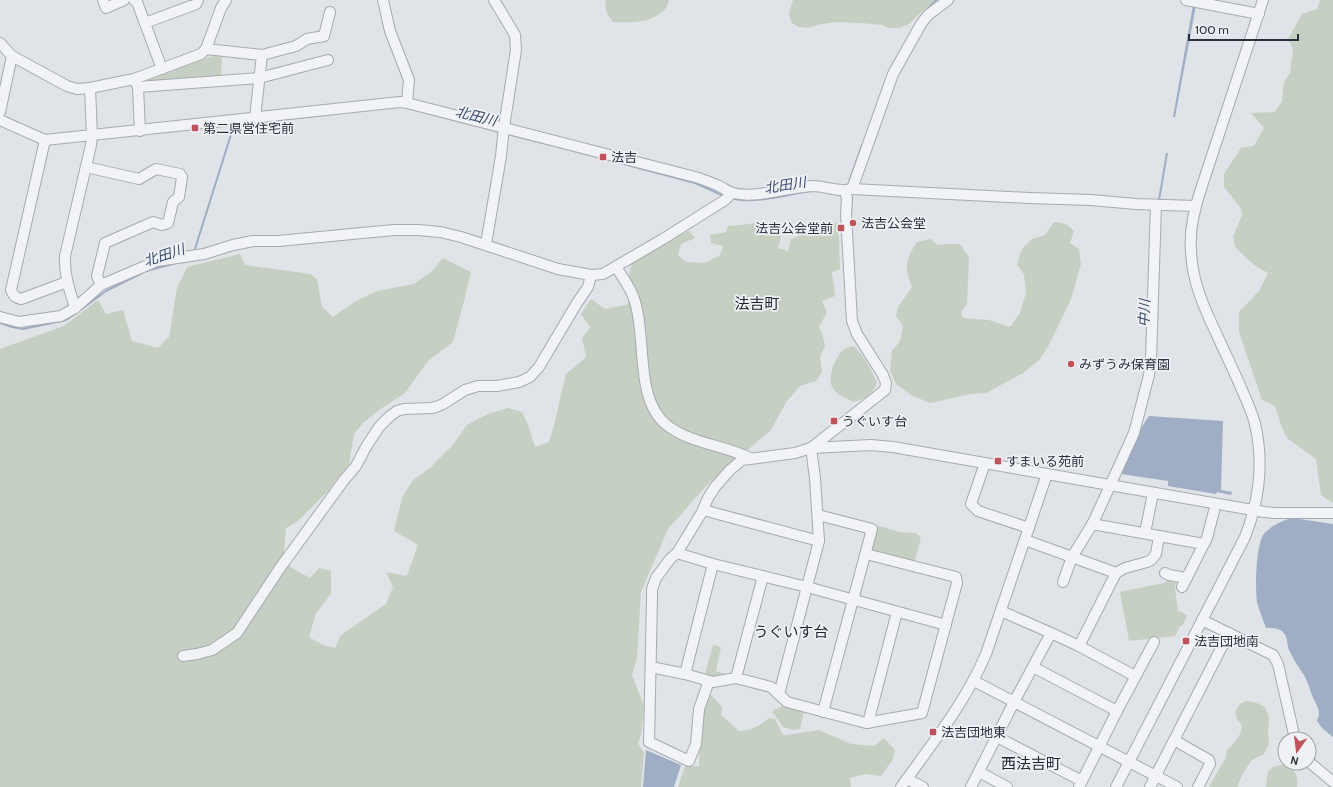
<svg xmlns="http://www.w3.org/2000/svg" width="1333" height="787" font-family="Cabin,'Noto Sans JP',sans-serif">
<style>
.green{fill:#c5d0c2}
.water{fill:#9faec4}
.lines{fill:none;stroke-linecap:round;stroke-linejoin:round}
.stream{stroke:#9faec4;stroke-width:2}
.minor-casing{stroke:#a6aab1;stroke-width:12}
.minor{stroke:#f2f3f6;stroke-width:10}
.poi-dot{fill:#c0525b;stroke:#eff1f5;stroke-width:1.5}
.labels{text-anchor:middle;stroke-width:3.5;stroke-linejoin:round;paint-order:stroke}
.poi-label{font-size:13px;fill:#2a303d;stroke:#eff1f5;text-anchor:start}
.water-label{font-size:14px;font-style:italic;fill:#394d6d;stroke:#eff1f5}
.quarter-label{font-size:15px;fill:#1d212e;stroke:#eff1f5}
</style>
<rect width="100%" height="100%" fill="#e0e3e7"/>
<g class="green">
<path d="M 606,0 L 669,0 C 664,23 631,23 613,22 C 607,14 604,10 606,0 Z"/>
<path d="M 793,0 L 940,0 L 921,12 L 909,24 L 900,28 L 888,28 L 882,25 L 860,23 L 839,22 L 821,24 L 808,28 L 798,27 L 791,22 L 789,13 Z"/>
<path d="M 1320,0 L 1333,0 L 1333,502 L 1331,502 L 1321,495 L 1316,459 L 1287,438 L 1281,425 L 1275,406 L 1262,400 L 1239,332 L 1239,312 L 1259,291 L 1268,273 L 1254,265 L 1236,248 L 1233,237 L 1242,215 L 1241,208 L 1224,187 L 1224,174 L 1241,148 L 1254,146 L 1264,128 L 1251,113 L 1275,112 L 1282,101 L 1284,82 L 1290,73 L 1293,49 L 1288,39 L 1302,14 L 1317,9 Z"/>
<path d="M 213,56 L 222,57 L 221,77 L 140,83 Z"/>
<path d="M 756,222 L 775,230 L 781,236 L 778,248 L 788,251 L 791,239 L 837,222 L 839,239 L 840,269 L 832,272 L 835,296 L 822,301 L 827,312 L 819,327 L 822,333 L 825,346 L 820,357 L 822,372 L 816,381 L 800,386 L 787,401 L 770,431 L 709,483 L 668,529 L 641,592 L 637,658 L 632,675 L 644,706 L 641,734 L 638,744 L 644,752 L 641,787 L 0,787 L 0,349 L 64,326 L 98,300 L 106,314 L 123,310 L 132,341 L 158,348 L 169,337 L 177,288 L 187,267 L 240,254 L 245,265 L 311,274 L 317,280 L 322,307 L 333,317 L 354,302 L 377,291 L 414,284 L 431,272 L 443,258 L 471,272 L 464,301 L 453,342 L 428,361 L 405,393 L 379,410 L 363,423 L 354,434 L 349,464 L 327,492 L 298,521 L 286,528 L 284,551 L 290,567 L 310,578 L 319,568 L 331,571 L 331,594 L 316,613 L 309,637 L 323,645 L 335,648 L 341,635 L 386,604 L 393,587 L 386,572 L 407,576 L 418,545 L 394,531 L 402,498 L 412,481 L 431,467 L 452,446 L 467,425 L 488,414 L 508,408 L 522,412 L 528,425 L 535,447 L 549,442 L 554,425 L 566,374 L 586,357 L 582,338 L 590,327 L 581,314 L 591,299 L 605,309 L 626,305 L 636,295 L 629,275 L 632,263 L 677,236 L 689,231 L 695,238 L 681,244 L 678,255 L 686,262 L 705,263 L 720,255 L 723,246 L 711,243 L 710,235 L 726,232 L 728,226 L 750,224 Z"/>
<path d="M 1054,222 L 1066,224 L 1074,231 L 1070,243 L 1079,249 L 1081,264 L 1071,299 L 1050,343 L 1040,359 L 1023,373 L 986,393 L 971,394 L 930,403 L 911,395 L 896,384 L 890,371 L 892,351 L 900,341 L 903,326 L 896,316 L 898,307 L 912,287 C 904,267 905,261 917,242 L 930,239 L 938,245 L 949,244 L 960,244 L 969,257 L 967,303 L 961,313 L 963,318 L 989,320 L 1010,327 L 1020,313 L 1026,293 L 1024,275 L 1017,264 L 1022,249 L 1032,239 L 1045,235 Z"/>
<path d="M 854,346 L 865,359 L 877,382 C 873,395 866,398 854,402 C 847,399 837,395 833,388 C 826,379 836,354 845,349 C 847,347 851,347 854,346 Z"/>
<path d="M 879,526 L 900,532 L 916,533 L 921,538 L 915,560 L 908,561 L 870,550 L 875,529 Z"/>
<path d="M 1167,580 L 1176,583 L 1175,589 L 1178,611 L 1187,615 L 1183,625 L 1180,626 L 1175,636 L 1129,641 L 1120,592 L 1164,583 Z"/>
<path d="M 713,645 L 721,647 L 716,671 L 733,676 L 704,678 Z"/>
<path d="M 707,695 L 712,696 L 722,707 L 721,715 L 739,731 C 753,730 759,726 769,718 L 775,719 L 783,735 L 787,735 L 819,730 L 851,744 L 874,746 L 884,738 L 895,750 L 893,759 L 881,776 L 865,774 L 850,778 L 851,787 L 678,787 L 685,766 L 699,766 L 701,709 Z"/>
<path d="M 1247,701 L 1257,703 L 1265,707 L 1269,717 L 1268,733 L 1269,744 L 1264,754 L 1252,760 L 1245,770 L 1238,784 L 1238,787 L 1209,787 L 1226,757 L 1227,750 C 1234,744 1242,735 1242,725 C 1232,717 1234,704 1247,701 Z"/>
<path d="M 785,705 L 804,711 L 800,729 L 793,730 L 783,727 L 772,711 Z"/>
<path d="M 1285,764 C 1295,769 1298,775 1297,787 L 1266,787 L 1268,771 L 1273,767 Z"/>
</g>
<g class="water">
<path d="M 1197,0 L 1175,117 L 1173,117 L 1193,5 Z"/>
<path d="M 1166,153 L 1168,153 L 1160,200 L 1158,200 Z"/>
<path d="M 1149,416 L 1223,421 L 1221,490 L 1232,492 L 1231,495 L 1217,492 L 1216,494 L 1168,486 L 1168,481 L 1121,474 L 1140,430 Z"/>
<path d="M 1293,518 L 1333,524 L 1333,737 L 1322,728 L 1317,721 C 1322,709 1316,706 1312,695 C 1309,687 1307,679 1302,672 C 1297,665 1293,658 1289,650 C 1287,645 1288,637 1283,632 C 1278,628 1272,628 1266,628 C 1263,620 1259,610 1257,602 C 1255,586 1256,552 1262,537 C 1265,529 1284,519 1293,518 Z"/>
<path d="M 646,750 L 681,765 L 674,787 L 643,787 Z"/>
</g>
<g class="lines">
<g class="stream">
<path d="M 925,12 L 936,0"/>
<path d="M 598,157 L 695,183 L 724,196"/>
<path d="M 844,185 L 848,185 L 862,145"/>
<path d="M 732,198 C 751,205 790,194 810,191"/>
<path d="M 194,252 L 234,125 L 323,115"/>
<path d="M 146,271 L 180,262"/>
<path d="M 79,311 L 106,291 L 140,274"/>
<path d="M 0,323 L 12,327 L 23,329 L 66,320 L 75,314"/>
</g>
<g class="minor-casing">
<g id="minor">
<path d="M 103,0 L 106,8 L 124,0"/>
<path d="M 134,0 L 137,2 L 162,69"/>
<path d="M 383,0 L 390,31 L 409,80 L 407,103"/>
<path d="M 1186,0 L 1259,14"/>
<path d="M 145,23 L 196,4 L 198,0"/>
<path d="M 0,43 L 12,56 L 67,86 L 77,89 L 90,88 L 134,79 L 201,54 L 206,49 L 221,8 L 226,0"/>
<path d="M 206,49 L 262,55 L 296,46 L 307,39 L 324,36 L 330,12"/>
<path d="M 135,81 L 138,87 L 140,131"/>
<path d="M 138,87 L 259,78 L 328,60"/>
<path d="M 0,112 L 12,56"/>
<path d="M 255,118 L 262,55"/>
<path d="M 0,120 L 45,140 L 400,102 L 407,103 L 699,178 C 706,181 713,183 719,186 C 724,188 728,192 733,193 C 756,199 788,187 813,186 C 826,186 839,193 852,189 L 1029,198 L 1091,200 L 1136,204 L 1195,206"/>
<path d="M 45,140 L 11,290 C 13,295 15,298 21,299 L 67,282"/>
<path d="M 86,167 L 139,179 L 156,169 L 180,174 L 182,177 L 179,197 L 173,202 L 168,223 L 162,225 L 153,222 L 105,243 L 97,276 L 101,285"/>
<path d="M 852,189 L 893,74 L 921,24 L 928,15 L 948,0"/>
<path d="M 486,244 L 501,156 L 504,127 L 516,50 L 515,35 L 494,0"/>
<path d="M 616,267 C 623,278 632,289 635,302 C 647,338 634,401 668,426 C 692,444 724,445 750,458"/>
<path d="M 75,308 C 70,291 64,275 65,256 L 91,145 L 92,136 L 90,88"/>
<path d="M 0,317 L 19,322 L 61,316 L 75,308 L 101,285 L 157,261 L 204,254 L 233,245 L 253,241 L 278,241 L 394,230 L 418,230 L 440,232 L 461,237 L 558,269 L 591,275 L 603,274 L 663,239 L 725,200 L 732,193"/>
<path d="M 811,448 L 885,390 L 886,383 L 883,375 L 857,334 L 852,321 L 846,214 L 847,199 L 845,191"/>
<path d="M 985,463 L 971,504 L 978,511 L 1029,528"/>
<path d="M 703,510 L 819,541"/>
<path d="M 818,515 L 872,529 L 823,712"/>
<path d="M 1092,524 L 1204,544"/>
<path d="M 1145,533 L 1153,493"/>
<path d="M 1025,540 L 1072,557 L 1093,523 L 1134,433 L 1149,375 L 1151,359 L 1156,205"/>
<path d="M 677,553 L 713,564 L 807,587 L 946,625"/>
<path d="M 1165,573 L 1169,575 L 1187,578"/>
<path d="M 1063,582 L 1072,557 L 1116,573"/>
<path d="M 1182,587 L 1207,538 L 1214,511"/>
<path d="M 1001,611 L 1051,633"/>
<path d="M 1202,620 L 1273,655 L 1278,664 L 1295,739"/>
<path d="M 1079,646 L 1116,573 L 1125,568 L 1147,562 L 1151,560 L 1156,554 L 1159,536"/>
<path d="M 183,656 L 197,654 L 212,650 L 237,633 L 280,568 L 344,480 L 356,466 L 366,447 L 379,427 L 390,416 L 397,411 L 404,409 L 431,408 L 436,407 L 443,404 L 465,390 L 478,386 L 497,386 L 519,382 L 530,377 L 539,367 L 577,303 L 588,287 L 591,275"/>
<path d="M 651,667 L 685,674 L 713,682 L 736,678 L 771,687 L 787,702 L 866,723 L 922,713 L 957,583 L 956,577 L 866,554"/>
<path d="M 1033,667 L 1117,711"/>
<path d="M 685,674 L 713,564"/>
<path d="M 736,678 L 763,576"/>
<path d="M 709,681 L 699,709 L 696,744 L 689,761 L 649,742 L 652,598 L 652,589 L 656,578 L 670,559 L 677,553 L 702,512 L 708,498 L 715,487 L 730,470 L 742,460 L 795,453 L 811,448 L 871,445 L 893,447 L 1264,512 L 1274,513 L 1333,513"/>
<path d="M 974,681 L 1177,787"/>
<path d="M 779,694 L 819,541 L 815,478 L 811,448"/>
<path d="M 868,723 L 897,612"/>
<path d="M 997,737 L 1082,781"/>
<path d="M 1309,762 L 1333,782"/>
<path d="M 979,772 L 1007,787"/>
<path d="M 907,779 L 923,787"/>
<path d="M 901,787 C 932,744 965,703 986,654 L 1047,474"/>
<path d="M 971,787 L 1014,702 L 1051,633 L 1079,646 L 1135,676"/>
<path d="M 1079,787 L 1117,711 L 1154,642"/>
<path d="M 1116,787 L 1245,537 C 1259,501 1264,462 1255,424 C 1252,412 1247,401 1242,390 C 1234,371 1225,353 1217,335 C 1204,308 1192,281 1191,251 C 1189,230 1194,210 1201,189 L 1263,0"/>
<path d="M 1150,787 L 1174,740"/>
<path d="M 1198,787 L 1210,764 L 1209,760 L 1174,740 L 1229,633"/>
</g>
</g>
<use href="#minor" class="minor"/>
</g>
<g class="poi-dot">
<rect x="191" y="124" width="8" height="8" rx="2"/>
<rect x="599" y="153" width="8" height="8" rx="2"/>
<circle cx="853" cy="223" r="4"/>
<rect x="837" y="224" width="8" height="8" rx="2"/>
<circle cx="1071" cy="364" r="4"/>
<rect x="830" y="417" width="8" height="8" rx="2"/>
<rect x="994" y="457" width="8" height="8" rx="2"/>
<rect x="1182" y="637" width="8" height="8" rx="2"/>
<rect x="929" y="728" width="8" height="8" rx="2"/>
</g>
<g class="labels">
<g class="poi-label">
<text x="203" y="133">第二県営住宅前</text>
<text x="611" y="162">法吉</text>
<text x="861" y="228">法吉公会堂</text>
<text x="833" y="233" text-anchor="end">法吉公会堂前</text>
<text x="1079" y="369">みずうみ保育園</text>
<text x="842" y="426">うぐいす台</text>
<text x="1006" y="466">すまいる苑前</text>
<text x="1194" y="646">法吉団地南</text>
<text x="941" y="737">法吉団地東</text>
</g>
<g class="water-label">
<text transform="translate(476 116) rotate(14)" y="5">北田川</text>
<text transform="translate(785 185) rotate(-9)" y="5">北田川</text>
<text transform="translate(164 255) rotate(-18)" y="5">北田川</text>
<text transform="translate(1144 313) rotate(-88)" y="5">中川</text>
</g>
<g class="quarter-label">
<text x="757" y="309">法吉町</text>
<text x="791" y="637">うぐいす台</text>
<text x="1031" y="769">西法吉町</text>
</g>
</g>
<g transform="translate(1297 751) rotate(194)"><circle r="19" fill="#eff1f5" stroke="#a0a4ab"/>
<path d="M0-3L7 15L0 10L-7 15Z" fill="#c0525b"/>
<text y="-6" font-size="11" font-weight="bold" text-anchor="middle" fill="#2a303d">N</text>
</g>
<path d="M1189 34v6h109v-6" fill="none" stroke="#2a303d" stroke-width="2"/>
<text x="1195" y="34" font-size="12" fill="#2a303d" stroke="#eff1f5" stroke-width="3" paint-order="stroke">100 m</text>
</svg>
